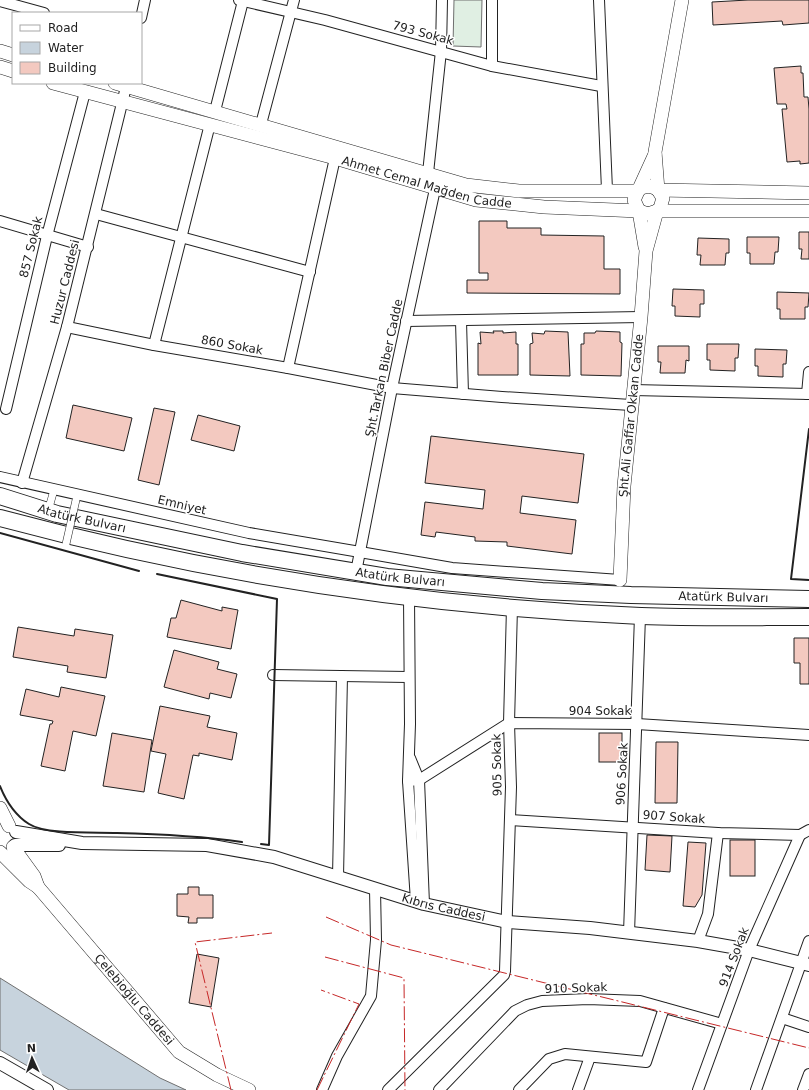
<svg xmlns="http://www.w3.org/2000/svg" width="809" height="1090" font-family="'DejaVu Sans',sans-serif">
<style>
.green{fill:#e0efe3;stroke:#6f6f6f}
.water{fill:#c7d3dd;stroke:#6f6f6f}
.building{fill:#f3c9c0;stroke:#222}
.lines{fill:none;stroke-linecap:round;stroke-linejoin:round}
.pedestrian-casing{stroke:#222;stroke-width:8}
.minor-casing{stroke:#222;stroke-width:12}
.tertiary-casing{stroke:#222;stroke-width:14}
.secondary-casing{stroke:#222;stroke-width:14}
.trunk-casing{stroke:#222;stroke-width:18}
.pedestrian{stroke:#fff;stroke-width:7}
.minor{stroke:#fff;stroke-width:10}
.tertiary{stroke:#fff;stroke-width:12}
.secondary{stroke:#fff;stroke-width:13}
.trunk{stroke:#fff;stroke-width:16}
.pedestrian-bridge-casing{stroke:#222;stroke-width:8;stroke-linecap:butt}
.pedestrian-bridge{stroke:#fff;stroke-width:7}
.wall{stroke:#222;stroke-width:2}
.power{stroke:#c62828;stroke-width:1;stroke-dasharray:14 3 2 3;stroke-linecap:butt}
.labels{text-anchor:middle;stroke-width:3;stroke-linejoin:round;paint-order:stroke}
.street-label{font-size:12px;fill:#222;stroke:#fff}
</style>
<rect width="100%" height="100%" fill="#fff"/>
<path class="green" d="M 454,0 L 482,0 L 481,47 L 453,46 Z"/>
<path class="water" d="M 0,978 L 160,1078 L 186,1090 L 69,1090 L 0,1050 Z"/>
<g class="building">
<path d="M 748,0 L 809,0 L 809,23 L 783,25 L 782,21 L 713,25 L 712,2 Z"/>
<path d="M 801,66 L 801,73 L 803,73 L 804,97 L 808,97 L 809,109 L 809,163 L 800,164 L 800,161 L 787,162 L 782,109 L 787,109 L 786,104 L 777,104 L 774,68 Z"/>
<path d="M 479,221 L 507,221 L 507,228 L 541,228 L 541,235 L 604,236 L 604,269 L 620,269 L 620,294 L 467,293 L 467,280 L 488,280 L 488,273 L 479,273 Z"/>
<path d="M 799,232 L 809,232 L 809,259 L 801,259 L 802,249 L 799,249 Z"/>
<path d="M 747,237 L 779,237 L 778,252 L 775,252 L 774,264 L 750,264 L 750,253 L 747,253 Z"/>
<path d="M 698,238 L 729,239 L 729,253 L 726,253 L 725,265 L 700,265 L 701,255 L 697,255 Z"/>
<path d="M 673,289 L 704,290 L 704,304 L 700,304 L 700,317 L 675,316 L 675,306 L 672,306 Z"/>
<path d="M 777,292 L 809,293 L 808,307 L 805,307 L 805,319 L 780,319 L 780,309 L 777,309 Z"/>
<path d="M 493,331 L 503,331 L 503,333 L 516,332 L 516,344 L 518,344 L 518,375 L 478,375 L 478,343 L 481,344 L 480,332 L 494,333 Z"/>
<path d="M 545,331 L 568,332 L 570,376 L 530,375 L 530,344 L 533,343 L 532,333 L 544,334 Z"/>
<path d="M 596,331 L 620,332 L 620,342 L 622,343 L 621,376 L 581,375 L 581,344 L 584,344 L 584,333 L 595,333 Z"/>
<path d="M 707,344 L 739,344 L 738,358 L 735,358 L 735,371 L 710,370 L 710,360 L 707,360 Z"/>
<path d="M 658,346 L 689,346 L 689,361 L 686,360 L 685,373 L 660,373 L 661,362 L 658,362 Z"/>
<path d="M 755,349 L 787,350 L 786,364 L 783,364 L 783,377 L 758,376 L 758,366 L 755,366 Z"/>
<path d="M 73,405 L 132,418 L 124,451 L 66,438 Z"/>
<path d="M 154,408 L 175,412 L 159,485 L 138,480 Z"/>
<path d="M 198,415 L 240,426 L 234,451 L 191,440 Z"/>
<path d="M 431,436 L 584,454 L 578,503 L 522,496 L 520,513 L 576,520 L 572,554 L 507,546 L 507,542 L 475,541 L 475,537 L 436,532 L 435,537 L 421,535 L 425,502 L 483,509 L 485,490 L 425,483 Z"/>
<path d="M 181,600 L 222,611 L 222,607 L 238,610 L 231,649 L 167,637 L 171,618 L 176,618 Z"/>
<path d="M 18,627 L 74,636 L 75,629 L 113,635 L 106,678 L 67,672 L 68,666 L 13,657 Z"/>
<path d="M 794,638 L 809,638 L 809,684 L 800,684 L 800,663 L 794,663 Z"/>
<path d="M 174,650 L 219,662 L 217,669 L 237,674 L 231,698 L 210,693 L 209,699 L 164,687 Z"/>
<path d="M 61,687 L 105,696 L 96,736 L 73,731 L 65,771 L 41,766 L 50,724 L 52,724 L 53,721 L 20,715 L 26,689 L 59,697 Z"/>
<path d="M 160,706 L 210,716 L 207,727 L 237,733 L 232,760 L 199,753 L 199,756 L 193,755 L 184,799 L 158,793 L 166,754 L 151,751 Z"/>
<path d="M 112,733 L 152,740 L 144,792 L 103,786 Z"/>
<rect x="599" y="733" width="23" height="29"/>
<path d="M 656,742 L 678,742 L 677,803 L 655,803 Z"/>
<path d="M 647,835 L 672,836 L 670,872 L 645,870 Z"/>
<rect x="730" y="840" width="25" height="36"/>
<path d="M 688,842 L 706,843 L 702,895 L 695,907 L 683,906 Z"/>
<path d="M 188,887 L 199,887 L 199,895 L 213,895 L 213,918 L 197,918 L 197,923 L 188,923 L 189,917 L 177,916 L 177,894 L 188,894 Z"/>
<path d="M 197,954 L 219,958 L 211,1007 L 189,1003 Z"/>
</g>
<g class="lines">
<g class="pedestrian-casing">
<path id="pedestrian" d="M 48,511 L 54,490"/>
</g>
<g class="minor-casing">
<g id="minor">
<path d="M 239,0 L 325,20 L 492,66 L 601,86"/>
<path d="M 599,0 L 607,190"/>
<path d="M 0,1 L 44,13"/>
<path d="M 141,18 L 145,0"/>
<path d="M 492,66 L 492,0"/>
<path d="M 215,111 L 243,1"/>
<path d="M 261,124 L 294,0"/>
<path d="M 428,173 L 441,51 L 442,0"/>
<path d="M 96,214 L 310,272"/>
<path d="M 0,221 L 88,247"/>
<path d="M 406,321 L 641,317"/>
<path d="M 461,321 L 463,394"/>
<path d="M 67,327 L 154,345 L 288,368 L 392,388 L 502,397 L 631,405"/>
<path d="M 154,345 L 210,124"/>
<path d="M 288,368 L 335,158"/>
<path d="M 633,390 L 809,394"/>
<path d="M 807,394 L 809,372"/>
<path d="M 6,409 L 47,236 L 85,92"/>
<path d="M 0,477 L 249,533 L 360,552 L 452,568 L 620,580"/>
<path d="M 22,483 L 67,327 L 127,83"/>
<path d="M 356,572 L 392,388 L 435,189"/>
<path d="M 409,597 L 410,724 L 408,781 L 416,901"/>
<path d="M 273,675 L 408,677"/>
<path d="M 410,758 L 419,780 L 424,904"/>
<path d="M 408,781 L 419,780 L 509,723 L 637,724 L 809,735"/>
<path d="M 510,820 L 718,833 L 800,835 L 809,830"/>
<path d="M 338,877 L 342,676"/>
<path d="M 629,933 L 640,616"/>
<path d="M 698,941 L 708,914 L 718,833"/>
<path d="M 782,1018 L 809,1027"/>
<path d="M 322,1090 L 337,1056 L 371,996 L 376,940 L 375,889"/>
<path d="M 388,1090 L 504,975 L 505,971 L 511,787 L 509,723 L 512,607"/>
<path d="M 439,1090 L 515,1011 L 527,1005 L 542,1001 L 588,999 L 640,1001 L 722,1024"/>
<path d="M 519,1090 L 549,1059 L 565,1054 L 646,1062 L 664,1008"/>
<path d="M 578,1090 L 590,1057"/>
<path d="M 698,1090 L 749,950 L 800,835"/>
<path d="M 756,1090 L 809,941"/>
<path d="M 803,1090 L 809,1074"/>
</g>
</g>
<g class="tertiary-casing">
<g id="tertiary">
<path id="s1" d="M 16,832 L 82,843 L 207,845 L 274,857 L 424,904 L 507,922 L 590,928 L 698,941 L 749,950 L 809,965"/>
<path d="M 15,845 L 59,845"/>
<path d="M 0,1063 L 47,1090"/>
</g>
</g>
<g class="secondary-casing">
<g id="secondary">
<path d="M 0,51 L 13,55"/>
<path d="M 0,67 L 13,71"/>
<path id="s2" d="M 53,83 L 335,158 L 476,200 L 544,207 L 639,211 L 648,214 L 657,211 L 809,211"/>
<path d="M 115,83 L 466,185 L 519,191 L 637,191 C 644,185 651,185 658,190 L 809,193"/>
<path d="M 645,247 L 639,211 L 634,200 L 655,154"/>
<path id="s3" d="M 620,580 L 624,486 L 641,317 L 646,251 L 657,211 L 660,208 L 663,198 L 658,190 L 655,152 L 682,0"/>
<path d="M 0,808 L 9,826"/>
<path d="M 0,852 L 29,881 L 38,887 L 34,876 L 13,847"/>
<path id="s4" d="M 38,887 L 179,1052 L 217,1075 L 249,1090"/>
</g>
</g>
<g class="trunk-casing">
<g id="trunk">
<path id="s5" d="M 0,496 L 57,514 L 242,553 L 387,577 L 542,591 L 631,595 L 809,599"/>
<path d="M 0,518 C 208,574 426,607 641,616 C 697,618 753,617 809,617"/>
</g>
</g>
<use href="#pedestrian" class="pedestrian"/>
<use href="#minor" class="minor"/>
<use href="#tertiary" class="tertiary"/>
<use href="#secondary" class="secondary"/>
<use href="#trunk" class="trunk"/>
<g class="pedestrian-bridge-casing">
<path id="pedestrian-bridge" d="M 66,544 L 76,500"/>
</g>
<use href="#pedestrian-bridge" class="pedestrian-bridge"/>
<g class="wall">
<path d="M 809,429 L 791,579 L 809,580"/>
<path d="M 0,533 L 139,571"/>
<path d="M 157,574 L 277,599 L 269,845 L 261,844"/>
<path d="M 0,786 C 6,801 15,815 29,824 C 46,835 95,832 117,833 C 158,834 200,836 242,842"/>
</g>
<g class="power">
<path d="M 326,917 L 391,945 L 809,1048"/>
<path d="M 325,957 L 404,978 L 405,1090"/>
<path d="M 231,1090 L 195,942 L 272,933"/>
<path d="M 317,1090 L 359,1004 L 321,990"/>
</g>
</g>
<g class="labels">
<g class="street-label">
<text transform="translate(423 33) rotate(15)" y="4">793 Sokak</text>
<text dy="4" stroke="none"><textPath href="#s2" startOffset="387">Ahmet Cemal Mağden Cadde</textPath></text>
<text transform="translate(31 247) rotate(-76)" y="4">857 Sokak</text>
<text transform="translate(65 282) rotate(-76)" y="4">Huzur Caddesi</text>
<text transform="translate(232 345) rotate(10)" y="4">860 Sokak</text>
<text transform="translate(384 368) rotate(-78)" y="4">Şht.Tarkan Biber Cadde</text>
<text dy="4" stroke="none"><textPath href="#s3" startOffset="165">Şht.Ali Gaffar Okkan Cadde</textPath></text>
<text transform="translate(182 505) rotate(13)" y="4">Emniyet</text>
<text dy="4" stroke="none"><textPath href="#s5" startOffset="85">Atatürk Bulvarı</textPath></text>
<text dy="4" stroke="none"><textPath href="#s5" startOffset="409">Atatürk Bulvarı</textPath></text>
<text dy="4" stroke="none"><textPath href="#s5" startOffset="733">Atatürk Bulvarı</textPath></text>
<text x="600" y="715">904 Sokak</text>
<text transform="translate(497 765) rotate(-91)" y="4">905 Sokak</text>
<text transform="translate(622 774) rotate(-87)" y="4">906 Sokak</text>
<text transform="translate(674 817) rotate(4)" y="4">907 Sokak</text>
<text dy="4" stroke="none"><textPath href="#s1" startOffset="437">Kıbrıs Caddesi</textPath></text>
<text transform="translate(734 957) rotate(-69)" y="4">914 Sokak</text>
<text transform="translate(576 988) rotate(-2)" y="4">910 Sokak</text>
<text dy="4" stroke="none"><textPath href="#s4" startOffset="148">Çelebioğlu Caddesi</textPath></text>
</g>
</g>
<rect x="12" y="12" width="130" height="72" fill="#ffffff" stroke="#a7a7a7"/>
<rect x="20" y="25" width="20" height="6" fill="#ffffff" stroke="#a7a7a7"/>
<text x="48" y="32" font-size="12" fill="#222222">Road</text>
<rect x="20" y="42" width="20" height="12" fill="#c7d3dd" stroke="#a7a7a7"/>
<text x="48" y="52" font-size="12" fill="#222222">Water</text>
<rect x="20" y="62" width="20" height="12" fill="#f3c9c0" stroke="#a7a7a7"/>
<text x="48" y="72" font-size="12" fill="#222222">Building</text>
<g transform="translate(32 1058) rotate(357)" stroke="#ffffff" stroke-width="3" paint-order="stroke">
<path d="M0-3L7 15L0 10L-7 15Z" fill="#222222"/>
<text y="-6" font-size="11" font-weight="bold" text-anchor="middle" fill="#222222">N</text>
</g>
</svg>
